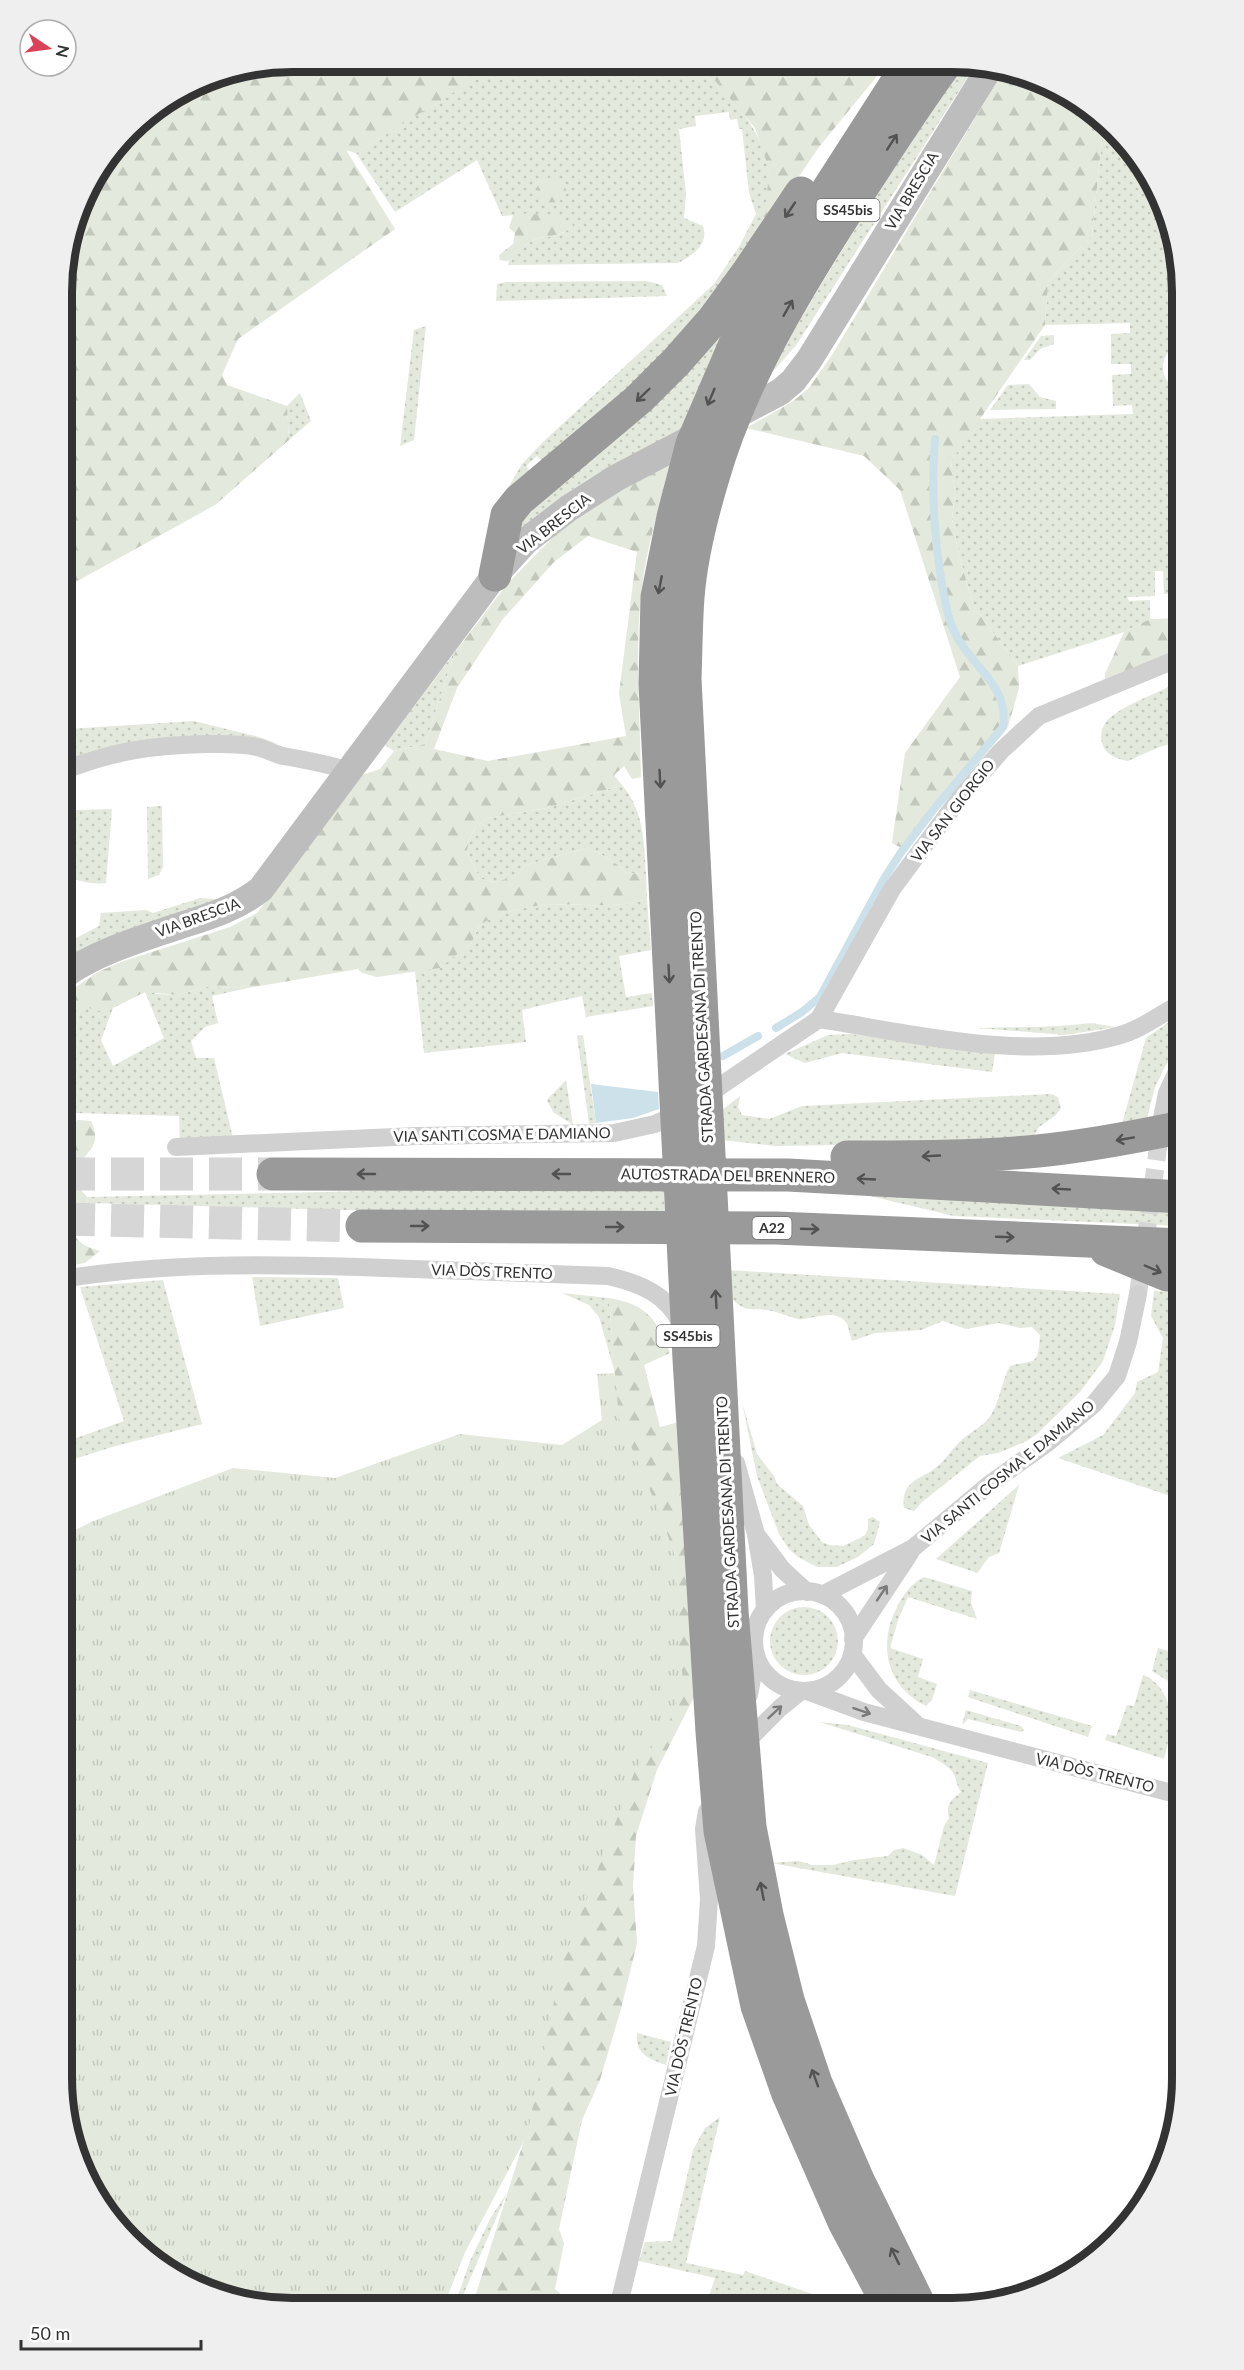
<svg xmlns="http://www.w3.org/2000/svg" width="1244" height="2370" font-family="Lato,sans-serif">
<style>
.grass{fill:url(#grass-dots);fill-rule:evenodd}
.forest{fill:url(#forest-firs);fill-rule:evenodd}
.park{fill:url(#park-tufts)}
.garden{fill:#e3e9dc}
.water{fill:#cde1ea}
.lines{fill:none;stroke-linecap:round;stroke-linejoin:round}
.stream{stroke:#cde1ea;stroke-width:8}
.street-tunnel{stroke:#d6d6d6;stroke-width:18;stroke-dasharray:18 9;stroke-linecap:butt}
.highway-tunnel{stroke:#d6d6d6;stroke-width:33;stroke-dasharray:33 16;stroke-linecap:butt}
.street{stroke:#d0d0d0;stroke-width:18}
.secondary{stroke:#bdbdbd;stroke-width:27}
.highway{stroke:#9a9a9a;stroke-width:33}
.oneway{stroke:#525252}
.oneway2{stroke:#7a7a7a}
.labels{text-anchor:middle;stroke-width:6;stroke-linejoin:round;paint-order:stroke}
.shield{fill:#fff;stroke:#707070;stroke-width:1.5}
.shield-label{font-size:14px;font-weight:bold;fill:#333}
.street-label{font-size:15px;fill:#333;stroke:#fff}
.rim{fill:none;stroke:#333;stroke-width:8}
</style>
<defs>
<pattern id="grass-dots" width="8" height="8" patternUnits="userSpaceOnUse" patternTransform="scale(1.5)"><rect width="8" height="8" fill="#e3e9dc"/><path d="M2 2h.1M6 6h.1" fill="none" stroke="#c3c8bd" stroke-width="1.8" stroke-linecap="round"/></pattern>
<pattern id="forest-firs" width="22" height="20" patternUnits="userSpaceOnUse" patternTransform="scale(1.5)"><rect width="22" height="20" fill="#e3e9dc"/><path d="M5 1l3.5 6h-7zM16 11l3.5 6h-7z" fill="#c3c8bd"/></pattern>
<pattern id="park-tufts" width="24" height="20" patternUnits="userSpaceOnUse" patternTransform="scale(1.5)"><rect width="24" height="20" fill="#e3e9dc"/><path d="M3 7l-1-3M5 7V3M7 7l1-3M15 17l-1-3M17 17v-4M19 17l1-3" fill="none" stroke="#c3c8bd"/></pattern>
</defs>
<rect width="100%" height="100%" fill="#fff"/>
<g class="grass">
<path d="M 476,63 L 701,64 C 728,96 764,128 769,173 C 771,190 765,199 770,219 L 688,332 L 637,385 L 542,461 L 537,456 L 526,466 L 530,471 L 506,491 L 522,464 L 544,441 L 714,284 L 740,245 L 756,214 L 749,193 L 742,129 L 739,129 L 737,119 L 730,120 L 729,112 L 695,116 L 696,126 L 679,129 L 686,194 L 684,218 L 703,226 C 709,245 693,255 678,263 L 508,265 L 509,261 C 519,257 521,247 530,242 C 543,234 559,240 573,225 C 549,215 527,214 502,216 L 477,160 L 395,212 L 356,153 L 466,84 Z"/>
<path d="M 963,66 L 975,66 L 797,344 L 770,375 C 804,309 845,246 884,183 C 910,144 933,102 963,66 Z"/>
<path d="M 1104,119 L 1144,164 L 1170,218 L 1182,292 L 1182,344 C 1157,350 1156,384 1182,390 L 1182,593 L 1164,594 L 1163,571 L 1155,571 L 1155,596 L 1127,597 L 1129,601 L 1150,600 L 1150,619 L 1124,632 L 1018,666 L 973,605 L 959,555 L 952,519 L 955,493 L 951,461 L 979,419 L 1133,414 L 1132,405 L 1113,406 L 1112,375 L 1131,374 L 1131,364 L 1111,364 L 1111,334 L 1130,333 L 1130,323 L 1045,325 L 1048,282 L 1092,235 Z"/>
<path d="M 646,281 L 662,285 L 667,296 L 496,301 L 497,284 L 506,282 Z"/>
<path d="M 733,310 L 681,434 C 643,449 607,466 573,489 C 556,501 540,518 521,528 L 518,524 Z"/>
<path d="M 426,326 L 414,440 L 400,446 L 414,330 Z"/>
<path d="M 1054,335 L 1054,344 L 1040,349 L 1030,360 L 1024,360 L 1041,336 Z"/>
<path d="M 1029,384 L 1040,397 L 1056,401 L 1056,409 L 990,410 L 1008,385 Z"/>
<path d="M 300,393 L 311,421 L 289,440 L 287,406 Z"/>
<path d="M 455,652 L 425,744 L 394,751 L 385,745 Z"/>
<path d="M 1182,681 L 1182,740 L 1157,748 L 1128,761 C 1117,759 1105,755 1102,743 C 1100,736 1102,726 1107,721 C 1118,707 1164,690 1182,681 Z"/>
<path d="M 63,718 L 68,729 L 194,721 L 259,737 L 278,744 L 226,738 L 63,765 Z"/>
<path d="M 622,785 C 644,811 644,842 646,874 L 626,873 L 618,865 L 599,853 L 586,848 L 526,865 L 514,877 L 494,882 L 480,879 L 467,852 L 469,840 L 475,828 L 487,818 L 547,808 Z"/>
<path d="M 75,787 L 76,810 L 112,809 L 106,883 C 89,885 78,880 63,876 L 63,797 Z"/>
<path d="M 162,806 L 163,867 L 159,875 L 148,879 L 147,807 Z"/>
<path d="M 200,898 L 230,900 L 63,963 L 63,945 L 99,926 L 101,913 L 146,910 L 153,913 Z"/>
<path d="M 647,899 L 651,950 L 619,956 L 626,997 L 652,993 L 653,1006 L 586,1017 L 582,996 L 522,1010 L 526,1042 L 424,1053 L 415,971 L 440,967 L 472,942 L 479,925 C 496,915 515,909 536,906 C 573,901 611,911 647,899 Z"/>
<path d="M 124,961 L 156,994 L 177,995 L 207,987 L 248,988 L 212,996 L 218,1023 L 205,1027 L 191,1041 L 196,1058 L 214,1058 L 233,1138 L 180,1142 L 179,1116 L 76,1113 L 63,1119 L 63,996 L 98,972 ZM 145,992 L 164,1038 L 113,1066 L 101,1040 L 113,1008 Z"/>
<path d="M 1182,1013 L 1182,1042 L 1166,1065 L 1155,1087 L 1148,1114 L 1148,1126 L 1120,1131 L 1146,1038 Z"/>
<path d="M 1091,1023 L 1116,1027 L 1065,1035 L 977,1028 C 1015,1027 1053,1028 1091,1023 Z"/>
<path d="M 851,1034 L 995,1054 L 992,1072 L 842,1053 L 805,1063 L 785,1054 L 828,1035 Z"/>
<path d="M 583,1035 L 596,1123 L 589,1124 L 577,1036 Z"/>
<path d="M 566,1080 L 573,1125 L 553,1112 L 547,1100 Z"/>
<path d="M 1051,1094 L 1058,1097 L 1061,1108 L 1056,1115 L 1039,1127 L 1030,1142 L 776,1146 L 722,1140 L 721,1111 L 740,1096 L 738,1107 L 742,1115 L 769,1119 L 802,1106 Z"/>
<path d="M 664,1190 L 665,1214 L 453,1213 L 88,1203 L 87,1197 L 372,1191 Z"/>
<path d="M 866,1195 L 1182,1211 L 1182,1226 L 954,1216 Z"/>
<path d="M 728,1270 L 1120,1294 L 1115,1325 L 1103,1361 L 1080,1392 L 1037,1434 L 1027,1441 L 998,1453 L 980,1456 L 922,1502 L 914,1511 L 904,1508 C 900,1479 923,1480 939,1465 C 948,1457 954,1446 964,1438 C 972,1431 983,1426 989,1418 C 1000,1403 1001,1382 1010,1366 C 1036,1359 1038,1367 1040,1335 L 1032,1327 L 1020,1328 L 999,1323 L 966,1329 L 943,1321 L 921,1330 L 875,1333 L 852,1341 C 850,1336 849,1328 847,1324 C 837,1306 811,1321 798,1319 C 789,1317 781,1313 772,1311 C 750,1306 749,1316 730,1297 Z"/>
<path d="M 252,1277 L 338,1278 L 344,1308 L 260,1326 Z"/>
<path d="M 163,1280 L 202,1424 L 112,1447 L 62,1463 L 62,1437 L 65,1442 L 124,1421 L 80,1287 Z"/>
<path d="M 1182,1286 L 1182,1500 L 1058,1458 L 1103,1435 L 1135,1393 L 1137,1382 L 1158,1372 L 1163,1338 L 1151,1316 L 1154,1291 L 1175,1292 Z"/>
<path d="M 562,1293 L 609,1298 L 615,1373 L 599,1317 L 589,1305 Z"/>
<path d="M 742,1402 L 757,1454 L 774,1476 L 777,1484 L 803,1506 L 809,1525 L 822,1542 L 830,1545 L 843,1546 L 858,1539 L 865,1535 L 868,1529 L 868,1519 L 873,1517 L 880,1522 L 874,1544 L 858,1557 L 837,1567 L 817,1567 L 798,1557 L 789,1549 L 779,1534 L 757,1476 Z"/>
<path d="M 1019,1485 L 999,1553 L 989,1557 L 977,1573 L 936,1559 Z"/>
<path d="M 1182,1502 L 1182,1560 L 1171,1539 Z"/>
<path d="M 924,1577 L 972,1591 L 971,1603 L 977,1619 L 908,1597 L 898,1620 L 890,1648 L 923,1659 L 918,1677 L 937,1684 L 932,1700 L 926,1706 C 887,1687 877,1645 897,1607 C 904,1594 911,1583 924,1577 Z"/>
<circle cx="804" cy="1641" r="34"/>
<path d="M 1158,1648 L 1172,1652 L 1170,1658 L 1182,1662 L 1182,1707 L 1173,1684 L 1152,1671 Z"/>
<path d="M 1143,1675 C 1161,1681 1171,1703 1171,1721 C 1171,1733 1167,1747 1164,1759 L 1105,1740 L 1107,1734 L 1116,1736 L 1127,1705 L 1134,1706 Z"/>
<path d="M 970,1690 L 1092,1726 L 1088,1737 L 968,1697 Z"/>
<path d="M 966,1710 L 1021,1726 L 1024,1730 L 1021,1732 L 968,1719 L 962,1725 Z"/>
<path d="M 819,1722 L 848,1725 L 988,1763 L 955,1896 L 771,1863 L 799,1861 L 812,1865 L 833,1865 L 854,1860 L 888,1856 L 894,1850 L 903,1848 L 922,1855 L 934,1865 L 944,1826 L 949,1818 C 945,1804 952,1800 961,1792 C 956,1785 957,1779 953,1773 C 949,1766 939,1761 932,1757 Z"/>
<path d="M 1182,1739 L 1182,1785 L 1170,1785 Z"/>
<path d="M 637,2033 L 671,2042 L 666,2065 C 649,2059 635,2054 637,2033 Z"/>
<path d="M 720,2117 L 686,2263 L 743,2275 L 745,2271 L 830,2300 L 828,2307 L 806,2301 L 804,2308 L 705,2308 L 715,2278 L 639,2261 L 645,2242 L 672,2241 L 693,2150 L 705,2128 Z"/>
<path d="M 507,2193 L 458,2307 L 454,2307 L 470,2261 L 491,2217 Z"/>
<path d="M 561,2294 L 610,2305 L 609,2307 L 558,2307 Z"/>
</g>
<g class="forest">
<path d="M 292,62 L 476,63 L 467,84 L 356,153 L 346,150 L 395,229 L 238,339 L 222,375 L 227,385 L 287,406 L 289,440 L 215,505 L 63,589 L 63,262 L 85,190 L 140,119 L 204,79 Z"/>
<path d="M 612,63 L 636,64 L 631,88 Z"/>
<path d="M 701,64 L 886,65 L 819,147 L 770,219 L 756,214 L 766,203 L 769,173 L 765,157 L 755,128 Z"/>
<path d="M 1010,70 L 1054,85 L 1104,119 L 1092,235 L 1048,282 L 1045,325 L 951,461 L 955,493 L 952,519 L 959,555 L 973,605 L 1018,666 L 1019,688 L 1008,727 L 1002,735 L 929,820 L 907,851 L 892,843 L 905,753 L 960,677 L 900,490 L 864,456 L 746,428 L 792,402 L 809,388 L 832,355 L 998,80 Z"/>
<path d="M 553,177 L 561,181 L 567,191 C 564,204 550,205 540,199 L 536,190 L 540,180 Z"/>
<path d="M 530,213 L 557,218 L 573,225 C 558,240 543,234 530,242 C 518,249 518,265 500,260 L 499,255 L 513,244 L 515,233 L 509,228 L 513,215 Z"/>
<path d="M 670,464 C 659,507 646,550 641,594 C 635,655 640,716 641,777 L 632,779 L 624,766 L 614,775 L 622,785 L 547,808 L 487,818 L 475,828 L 469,840 L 467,852 L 480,879 L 494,882 L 514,877 L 526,865 L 586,848 L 599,853 L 618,865 L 626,873 L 646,874 L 647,899 C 611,911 573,901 536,906 C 515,909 497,915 479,925 L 472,942 L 440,968 L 377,977 L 362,973 L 358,969 L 248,988 L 207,987 L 177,995 L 145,992 L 103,1012 L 89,1008 L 63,1011 L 63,996 L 98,972 L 124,961 L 230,927 L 257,913 L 362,775 L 380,769 L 394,751 L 425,744 L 455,652 L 508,583 L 561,529 L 626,487 ZM 588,536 L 637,552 L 619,693 L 626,736 L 488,761 L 434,749 L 457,688 L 503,619 L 554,562 Z"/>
<path d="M 1182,618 L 1182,648 L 1105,682 L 1105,674 L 1124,632 L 1150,619 Z"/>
<path d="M 79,1120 L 91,1121 C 107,1155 72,1151 77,1185 L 87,1197 L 88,1203 C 86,1209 81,1213 77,1219 C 66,1238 85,1247 100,1251 L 85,1263 L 62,1267 L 63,1136 L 73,1122 Z"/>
<path d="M 609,1298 C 646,1304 657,1319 670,1353 L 644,1365 L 660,1427 L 683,1421 L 696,1693 L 657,1770 L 636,1836 L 633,1887 L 637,1943 L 621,2009 L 600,2080 L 582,2120 L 559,2229 L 564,2243 L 555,2289 L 561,2294 L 558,2307 L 472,2307 L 524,2140 L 465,2252 L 443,2307 L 262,2306 L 194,2286 L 204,2175 L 432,1554 L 618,1418 Z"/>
</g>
<path class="park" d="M 615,1373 L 619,1418 L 663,1521 L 676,1560 L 678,1636 L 683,1680 L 675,1709 L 664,1732 L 636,1768 L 561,1967 L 527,2135 L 465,2252 L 443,2307 L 262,2306 L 190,2285 L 140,2252 L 100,2206 L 74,2152 L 62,2078 L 62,1537 L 91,1522 L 233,1468 L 335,1478 L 460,1434 L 562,1445 L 602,1420 L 597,1374 Z"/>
<path class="garden" d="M 1182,1621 L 1182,1662 L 1170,1658 Z"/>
<path class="water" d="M 591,1084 L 658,1092 L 659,1109 L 633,1118 L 596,1123 Z"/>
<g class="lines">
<g class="stream">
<path d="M 776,1028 L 802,1012 L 820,997 L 885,877 L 902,851 L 934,809 L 1003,727 C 1010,684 968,665 953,629 C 947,616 945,599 942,585 C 934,536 931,487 935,439"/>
<path d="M 723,1056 L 758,1036"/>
</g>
<path class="street-tunnel" d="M 1138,1294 L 1161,1126"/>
<g class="highway-tunnel">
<path d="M 62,1174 L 273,1174"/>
<path d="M 62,1219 L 362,1226"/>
</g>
<g class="street">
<path d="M 63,771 C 112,751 154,745 206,744 C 222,744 241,743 257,747 C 266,749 274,754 283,756 C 306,760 328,764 350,771"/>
<path d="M 819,1019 L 892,889 L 959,799 L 1001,751 L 1039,716 L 1182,657"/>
<path d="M 1162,1118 L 1167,1093 L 1182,1061"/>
<path d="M 176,1147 L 416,1136 L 614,1133 L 655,1124 L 682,1112 L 819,1019 C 911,1033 1026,1062 1117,1036 C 1141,1030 1160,1014 1182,1003"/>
<path d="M 62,1279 C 160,1263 259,1264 358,1267 C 441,1270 524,1273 608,1276 C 639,1283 668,1294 682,1326"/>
<path d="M 736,1463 L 756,1534 L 763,1576 L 765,1610"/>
<path d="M 759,1538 L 782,1569 L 807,1592"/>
<circle cx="804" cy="1641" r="50"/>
<path d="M 822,1595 L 913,1548 L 991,1483 L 1046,1444 L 1094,1404 L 1117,1376 L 1128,1342 L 1138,1294"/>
<path d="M 853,1639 L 910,1553"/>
<path d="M 852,1654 L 879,1690 L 915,1723"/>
<path d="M 807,1691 L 864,1712 L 1168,1792"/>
<path d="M 749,1695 L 756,1657"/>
<path d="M 741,1747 L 780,1708 L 801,1691"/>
<path d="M 618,2308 L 706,1946 L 709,1899 L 704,1829 L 707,1811"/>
</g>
<path class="secondary" d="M 63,976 C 98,951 141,939 182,925 C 211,916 237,908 261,889 L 495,575 L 526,541 L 569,508 L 616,478 L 780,392 L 793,381 L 809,360 L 991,66"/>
<g class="highway">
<path d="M 495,575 L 507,515 L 519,500 L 639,399 L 676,362 L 713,320 L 748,272 L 801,193"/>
<path d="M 847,1157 C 910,1157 975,1157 1038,1151 C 1087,1146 1135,1137 1182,1127"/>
<path d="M 273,1174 L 788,1175 L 1182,1197"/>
<path d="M 362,1226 L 776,1228 L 1182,1245"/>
<path d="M 1106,1250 L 1167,1275 L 1182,1277"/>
<path d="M 890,2308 L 844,2222 L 788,2094 L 757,2006 L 720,1831 L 712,1732 L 689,1359 L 655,684 L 657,597 L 673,517 L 692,444 L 735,344 L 825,194 L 908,65"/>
<path d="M 921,2308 L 858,2180 L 816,2083 L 788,2000 L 767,1915 L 750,1827 L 732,1611 L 685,679 C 686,652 686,625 688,597 C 691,559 701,518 712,481 C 740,382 795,292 850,206 C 881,159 911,111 944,66"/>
</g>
</g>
<defs><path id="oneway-shaft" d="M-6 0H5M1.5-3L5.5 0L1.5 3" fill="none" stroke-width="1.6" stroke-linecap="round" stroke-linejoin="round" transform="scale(1.5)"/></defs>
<g class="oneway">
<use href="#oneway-shaft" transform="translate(892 142) rotate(-57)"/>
<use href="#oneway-shaft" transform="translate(790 210) rotate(124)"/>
<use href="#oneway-shaft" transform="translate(788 308) rotate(-60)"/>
<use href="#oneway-shaft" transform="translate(643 395) rotate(136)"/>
<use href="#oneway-shaft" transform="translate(711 397) rotate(113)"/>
<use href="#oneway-shaft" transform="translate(660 585) rotate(101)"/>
<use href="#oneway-shaft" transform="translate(660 779) rotate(87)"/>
<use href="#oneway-shaft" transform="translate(669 974) rotate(87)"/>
<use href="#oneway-shaft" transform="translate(1125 1139) rotate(170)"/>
<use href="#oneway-shaft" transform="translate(931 1156) rotate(177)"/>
<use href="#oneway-shaft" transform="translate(366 1174) rotate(-180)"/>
<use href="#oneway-shaft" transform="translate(561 1174) rotate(-180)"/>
<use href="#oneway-shaft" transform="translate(866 1179) rotate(-177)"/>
<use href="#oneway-shaft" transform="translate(1061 1189) rotate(-177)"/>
<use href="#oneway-shaft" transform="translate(420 1226)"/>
<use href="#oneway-shaft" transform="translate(615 1227)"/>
<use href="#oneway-shaft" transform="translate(810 1229) rotate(2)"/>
<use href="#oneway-shaft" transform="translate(1005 1237) rotate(2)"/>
<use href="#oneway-shaft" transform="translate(1153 1269) rotate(23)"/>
<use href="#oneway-shaft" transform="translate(716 1299) rotate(-93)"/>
<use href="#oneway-shaft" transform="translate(762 1891) rotate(-101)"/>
<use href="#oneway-shaft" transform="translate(815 2078) rotate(-110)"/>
<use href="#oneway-shaft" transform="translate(895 2256) rotate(-116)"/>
</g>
<g class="oneway2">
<use href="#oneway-shaft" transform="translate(882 1593) rotate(-56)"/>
<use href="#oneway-shaft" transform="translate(862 1711) rotate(19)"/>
<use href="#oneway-shaft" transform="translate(775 1712) rotate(-43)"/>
</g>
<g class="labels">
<g class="shield">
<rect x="816.5" y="199" width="63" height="22" rx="4.5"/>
<rect x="752.5" y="1217" width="39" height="22" rx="4.5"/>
<rect x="656.5" y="1325" width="63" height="22" rx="4.5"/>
</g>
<g class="shield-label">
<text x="848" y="215">SS45bis</text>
<text x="772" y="1233">A22</text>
<text x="688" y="1341">SS45bis</text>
</g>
<g class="street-label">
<text transform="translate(912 191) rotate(-59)" y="5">VIA BRESCIA</text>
<text transform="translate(554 524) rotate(-38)" y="5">VIA BRESCIA</text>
<text transform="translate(953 811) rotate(-52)" y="5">VIA SAN GIORGIO</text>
<text transform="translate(198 918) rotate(-20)" y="5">VIA BRESCIA</text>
<text transform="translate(702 1027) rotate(-93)" y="5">STRADA GARDESANA DI TRENTO</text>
<text transform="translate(502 1135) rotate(-1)" y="5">VIA SANTI COSMA E DAMIANO</text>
<text transform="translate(728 1176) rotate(1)" y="5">AUTOSTRADA DEL BRENNERO</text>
<text transform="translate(492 1272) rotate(2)" y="5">VIA DÒS TRENTO</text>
<text transform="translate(1008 1472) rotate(-39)" y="5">VIA SANTI COSMA E DAMIANO</text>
<text transform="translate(728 1512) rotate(-93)" y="5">STRADA GARDESANA DI TRENTO</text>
<text transform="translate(1095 1773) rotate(14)" y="5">VIA DÒS TRENTO</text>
<text transform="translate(684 2037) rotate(-77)" y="5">VIA DÒS TRENTO</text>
</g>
</g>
<path d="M0 0H1244V2370H0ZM292 72H952A220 220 0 0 1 1172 292V2078A220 220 0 0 1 952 2298H292A220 220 0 0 1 72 2078V292A220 220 0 0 1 292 72Z" fill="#efefef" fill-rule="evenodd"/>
<path class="rim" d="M292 72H952A220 220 0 0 1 1172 292V2078A220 220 0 0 1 952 2298H292A220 220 0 0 1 72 2078V292A220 220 0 0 1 292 72Z"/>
<g transform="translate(48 48) rotate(103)"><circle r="28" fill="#ffffff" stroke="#adadad" stroke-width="1.5"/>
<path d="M0-4.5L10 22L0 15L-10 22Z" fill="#dc4257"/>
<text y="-9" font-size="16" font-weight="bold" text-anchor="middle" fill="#333333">N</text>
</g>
<path d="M21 2340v9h180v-9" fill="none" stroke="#333333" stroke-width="3"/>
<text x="30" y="2340" font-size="18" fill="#333333" stroke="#ffffff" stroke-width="4.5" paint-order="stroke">50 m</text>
</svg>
